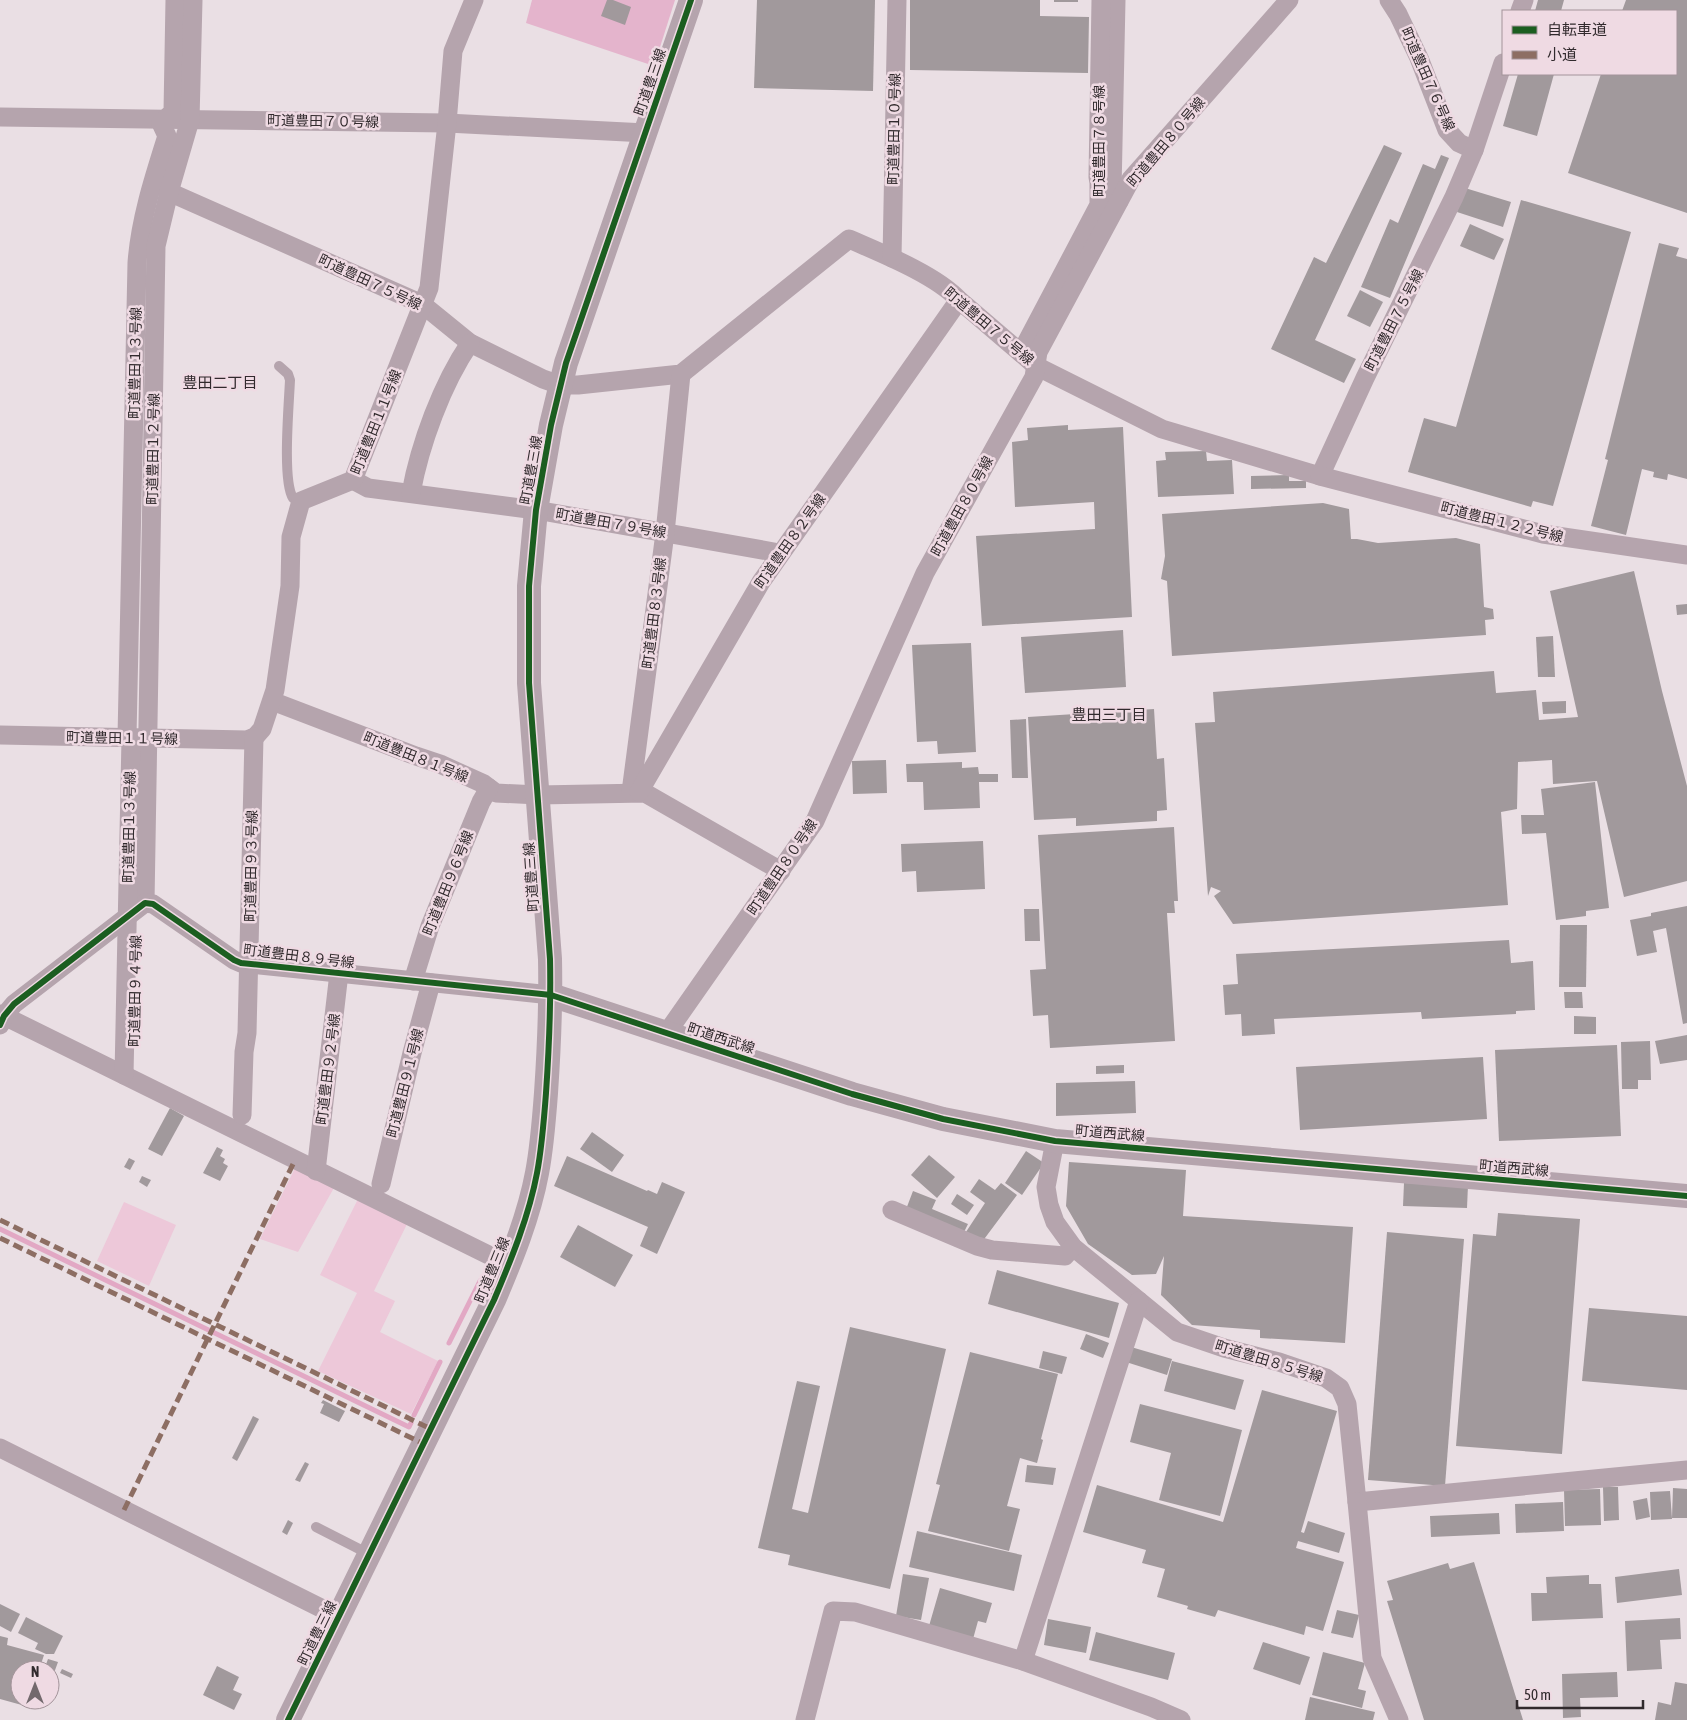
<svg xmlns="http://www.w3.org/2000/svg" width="1687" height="1720" font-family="'Asap Condensed','Noto Sans JP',sans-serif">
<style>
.green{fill:#edc8d9}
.forest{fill:#e4b4cc}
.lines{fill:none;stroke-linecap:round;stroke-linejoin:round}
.stream{stroke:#e2a8c4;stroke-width:5}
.building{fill:#a1999c}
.service{stroke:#b5a4ad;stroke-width:10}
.minor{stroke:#b5a4ad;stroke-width:19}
.tertiary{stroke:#b5a4ad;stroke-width:24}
.quiet{stroke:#8d6e63;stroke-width:5;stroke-dasharray:10 5;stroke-linecap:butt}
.cycleway-casing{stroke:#efdae3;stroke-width:9}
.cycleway{stroke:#1b5e20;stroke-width:6}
.labels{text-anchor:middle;stroke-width:5;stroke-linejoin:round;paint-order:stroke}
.street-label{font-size:14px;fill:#312a2d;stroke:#efdae3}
.neighbourhood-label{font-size:15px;fill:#312a2d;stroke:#efdae3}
</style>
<rect width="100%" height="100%" fill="#eadfe4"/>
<g class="green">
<path d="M 296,1166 L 335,1186 L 298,1252 L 260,1239 Z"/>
<path d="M 359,1197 L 408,1222 L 374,1291 L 395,1301 L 380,1332 L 438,1361 L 411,1414 L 318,1371 L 357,1293 L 320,1275 Z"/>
<path d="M 124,1202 L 176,1225 L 149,1286 L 97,1261 Z"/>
</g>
<path class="forest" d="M 532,0 L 675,0 L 654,66 L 526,23 Z"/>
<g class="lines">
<g class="stream">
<path d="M 0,1229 L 409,1427 L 411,1423"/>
<path d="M 449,1343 L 480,1281"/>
<path d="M 414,1415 L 440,1362"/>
</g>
</g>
<g class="building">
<path d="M 607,0 L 613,0 L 631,7 L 625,25 L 601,16 Z"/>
<path d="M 757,0 L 875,0 L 873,91 L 754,88 Z"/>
<path d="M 910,0 L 1040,0 L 1040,16 L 1089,17 L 1088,73 L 910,70 Z"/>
<rect x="1054" y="0" width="24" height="2"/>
<path d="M 1538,0 L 1564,0 L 1561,11 L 1535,11 Z"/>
<path d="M 1626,0 L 1687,0 L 1687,213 L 1568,173 L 1601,74 L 1676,74 L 1676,11 L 1622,11 Z"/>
<path d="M 1518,74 L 1554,74 L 1537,136 L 1503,126 Z"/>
<path d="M 1384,145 L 1402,153 L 1315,340 L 1356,359 L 1344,383 L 1271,349 L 1314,257 L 1326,263 Z"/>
<path d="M 1441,155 L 1449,158 L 1390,298 L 1361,287 L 1390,219 L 1398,223 L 1423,164 L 1435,169 Z"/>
<path d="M 1465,188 L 1511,202 L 1503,227 L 1457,212 Z"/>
<path d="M 1521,200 L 1631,232 L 1553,506 L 1533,501 L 1531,507 L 1408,472 L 1424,418 L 1456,427 Z"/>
<path d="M 1470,224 L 1504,239 L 1494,260 L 1460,246 Z"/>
<path d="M 1659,243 L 1679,248 L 1676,256 L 1687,259 L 1687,479 L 1668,474 L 1667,480 L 1653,477 L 1654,472 L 1642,469 L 1626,535 L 1591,526 L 1608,460 L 1605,459 Z"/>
<path d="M 1360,290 L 1383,302 L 1370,327 L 1347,316 Z"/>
<path d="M 1068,425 L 1068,430 L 1123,427 L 1132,617 L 982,626 L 976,536 L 1095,529 L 1094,502 L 1015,507 L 1012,442 L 1028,440 L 1027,428 Z"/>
<path d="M 1206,451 L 1207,461 L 1232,460 L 1234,494 L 1158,497 L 1156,461 L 1166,460 L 1165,452 Z"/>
<path d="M 1289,475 L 1289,481 L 1306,481 L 1306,488 L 1251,489 L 1251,476 Z"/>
<path d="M 1323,503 L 1349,509 L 1351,539 L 1357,539 L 1378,543 L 1456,538 L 1480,544 L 1484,607 L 1493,609 L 1494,619 L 1485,620 L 1486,635 L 1172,656 L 1167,581 L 1161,579 L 1165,556 L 1162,514 Z"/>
<path d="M 1634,571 L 1662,691 L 1687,786 L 1687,881 L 1624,897 L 1597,781 L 1553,784 L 1552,760 L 1518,762 L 1517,809 L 1501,812 L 1508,905 L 1233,924 L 1214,896 L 1221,891 L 1211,887 L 1208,896 L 1195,723 L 1215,722 L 1213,692 L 1494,671 L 1496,693 L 1536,690 L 1539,720 L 1578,717 L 1550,591 Z"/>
<path d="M 1687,604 L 1687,614 L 1677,615 L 1676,605 Z"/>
<path d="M 1123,630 L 1126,687 L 1025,693 L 1021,637 Z"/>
<path d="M 1553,636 L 1555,677 L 1538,677 L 1536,637 Z"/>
<path d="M 971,643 L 976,752 L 938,754 L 937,741 L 917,742 L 912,645 Z"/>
<path d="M 1566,701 L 1566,713 L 1543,714 L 1542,702 Z"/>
<path d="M 1154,709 L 1157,759 L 1164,758 L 1167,810 L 1157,811 L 1157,821 L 1076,826 L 1076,818 L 1034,820 L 1028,717 Z"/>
<path d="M 1026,719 L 1028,778 L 1012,778 L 1010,720 Z"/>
<path d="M 886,760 L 887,793 L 853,794 L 852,761 Z"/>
<path d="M 962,762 L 962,768 L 978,767 L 979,774 L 998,774 L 998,782 L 979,782 L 980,808 L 924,810 L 923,782 L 907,782 L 906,764 Z"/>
<path d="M 1595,782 L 1609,908 L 1586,911 L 1586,916 L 1556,920 L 1546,833 L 1522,834 L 1521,815 L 1544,815 L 1541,789 Z"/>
<path d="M 1174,827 L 1178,901 L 1174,901 L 1175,913 L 1167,913 L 1175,1041 L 1050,1048 L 1048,1015 L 1033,1016 L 1030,970 L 1046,969 L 1038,835 Z"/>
<path d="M 983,841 L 985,889 L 917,892 L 916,871 L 902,872 L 901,844 Z"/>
<path d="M 1687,906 L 1687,1023 L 1683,1024 L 1666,928 L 1653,931 L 1657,952 L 1637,956 L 1630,920 L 1651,916 L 1651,913 Z"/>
<path d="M 1024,909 L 1039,909 L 1040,941 L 1025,941 Z"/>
<path d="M 1560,925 L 1587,925 L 1586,987 L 1559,987 Z"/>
<path d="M 1509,940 L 1511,963 L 1533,961 L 1535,1010 L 1516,1011 L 1516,1014 L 1422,1019 L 1421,1012 L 1274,1019 L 1275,1034 L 1242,1036 L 1241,1014 L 1225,1015 L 1223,985 L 1238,984 L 1236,954 Z"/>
<path d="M 1564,992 L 1582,992 L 1583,1008 L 1565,1008 Z"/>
<path d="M 1574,1016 L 1596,1017 L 1596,1034 L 1574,1034 Z"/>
<path d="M 1687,1035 L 1687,1060 L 1660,1064 L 1655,1041 Z"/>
<path d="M 1650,1041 L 1651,1080 L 1638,1080 L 1638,1089 L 1622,1089 L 1621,1042 Z"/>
<path d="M 1617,1045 L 1621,1136 L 1499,1141 L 1495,1050 Z"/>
<path d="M 1483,1057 L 1487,1119 L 1300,1130 L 1296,1067 Z"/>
<path d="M 1124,1065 L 1124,1073 L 1096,1074 L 1096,1066 Z"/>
<path d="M 1135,1081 L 1136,1113 L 1056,1116 L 1056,1083 Z"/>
<path d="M 170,1108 L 184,1116 L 162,1156 L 148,1149 Z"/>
<path d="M 592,1132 L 624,1155 L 612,1172 L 580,1149 Z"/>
<path d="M 217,1147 L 223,1150 L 220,1156 L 225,1159 L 223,1163 L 228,1166 L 220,1181 L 203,1173 Z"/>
<path d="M 1026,1151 L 1044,1163 L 1022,1195 L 1005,1183 Z"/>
<path d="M 929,1155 L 955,1177 L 937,1198 L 911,1175 Z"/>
<path d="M 567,1156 L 647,1191 L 648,1190 L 657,1194 L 662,1182 L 685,1192 L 657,1254 L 640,1246 L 648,1227 L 554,1186 Z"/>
<path d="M 129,1158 L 135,1161 L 130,1170 L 124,1167 Z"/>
<path d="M 1069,1162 L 1186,1170 L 1183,1216 L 1353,1227 L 1345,1343 L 1260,1338 L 1260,1330 L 1192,1325 L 1161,1295 L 1164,1256 L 1156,1274 L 1132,1275 L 1088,1244 L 1066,1206 Z"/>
<path d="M 142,1176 L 151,1180 L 147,1187 L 139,1182 Z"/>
<path d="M 979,1179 L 995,1190 L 1001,1183 L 1017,1195 L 979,1246 L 964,1235 L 985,1203 L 970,1192 Z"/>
<path d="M 1404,1183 L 1468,1185 L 1467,1208 L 1403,1206 Z"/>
<path d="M 913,1191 L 936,1200 L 932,1209 L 968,1224 L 962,1236 L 905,1212 Z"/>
<path d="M 957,1194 L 974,1205 L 967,1215 L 951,1204 Z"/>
<path d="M 1498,1213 L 1580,1219 L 1562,1454 L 1456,1446 L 1473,1234 L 1496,1236 Z"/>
<path d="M 578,1225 L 633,1255 L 615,1287 L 560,1257 Z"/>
<path d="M 1387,1232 L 1464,1239 L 1445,1486 L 1368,1480 Z"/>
<path d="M 997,1270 L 1119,1303 L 1109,1338 L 988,1304 Z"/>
<path d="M 1589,1308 L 1687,1316 L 1687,1390 L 1582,1381 Z"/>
<path d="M 850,1327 L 946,1349 L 890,1589 L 788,1565 L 790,1555 L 758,1548 L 797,1381 L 820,1386 L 792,1509 L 808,1513 Z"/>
<path d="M 1086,1334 L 1109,1343 L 1103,1358 L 1080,1349 Z"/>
<path d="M 1131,1347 L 1172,1359 L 1167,1375 L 1126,1362 Z"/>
<path d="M 1043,1351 L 1067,1357 L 1062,1374 L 1039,1368 Z"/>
<path d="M 970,1352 L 1058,1374 L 1041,1439 L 1043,1440 L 1037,1463 L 1020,1458 L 1007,1506 L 1020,1509 L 1009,1551 L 928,1531 L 940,1485 L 936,1484 Z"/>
<path d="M 1172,1361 L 1244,1380 L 1235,1410 L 1164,1391 Z"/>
<path d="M 1262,1390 L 1337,1411 L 1301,1532 L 1304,1533 L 1308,1521 L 1345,1533 L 1339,1553 L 1298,1541 L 1296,1548 L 1344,1562 L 1323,1631 L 1306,1626 L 1304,1635 L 1218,1610 L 1215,1617 L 1187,1609 L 1188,1606 L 1157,1597 L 1165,1569 L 1142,1563 L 1146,1550 L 1083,1532 L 1097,1485 L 1223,1522 Z"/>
<path d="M 323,1400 L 345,1411 L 339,1422 L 320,1413 L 324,1404 L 321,1403 Z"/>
<path d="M 1140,1404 L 1242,1430 L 1220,1516 L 1159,1500 L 1171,1453 L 1130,1442 Z"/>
<path d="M 253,1416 L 259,1419 L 237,1461 L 232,1458 Z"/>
<path d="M 305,1462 L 309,1464 L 300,1482 L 295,1480 Z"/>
<path d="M 1027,1465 L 1056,1468 L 1053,1485 L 1025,1482 Z"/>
<path d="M 1603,1487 L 1618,1487 L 1619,1520 L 1604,1521 Z"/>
<path d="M 1673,1488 L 1687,1489 L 1687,1518 L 1672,1518 Z"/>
<path d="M 1600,1489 L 1601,1525 L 1565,1526 L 1564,1490 Z"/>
<path d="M 1670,1491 L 1672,1519 L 1651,1520 L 1650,1492 Z"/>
<path d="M 1647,1498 L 1650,1517 L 1636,1520 L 1633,1501 Z"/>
<path d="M 1563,1502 L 1564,1531 L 1516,1533 L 1515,1504 Z"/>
<path d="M 1499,1513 L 1500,1534 L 1431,1537 L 1430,1516 Z"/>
<path d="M 288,1520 L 293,1523 L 287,1535 L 282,1532 Z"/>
<path d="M 917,1531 L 1022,1555 L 1014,1591 L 909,1567 Z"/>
<path d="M 1474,1562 L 1523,1720 L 1424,1720 L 1387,1601 L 1393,1600 L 1387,1581 L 1448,1563 L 1450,1569 Z"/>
<path d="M 1679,1569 L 1682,1595 L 1617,1603 L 1615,1577 Z"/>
<path d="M 903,1574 L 929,1578 L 921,1620 L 896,1616 Z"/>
<path d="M 1589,1575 L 1589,1584 L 1601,1584 L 1603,1618 L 1532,1621 L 1531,1593 L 1547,1593 L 1546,1577 Z"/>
<path d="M 940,1588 L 992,1603 L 986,1623 L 978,1621 L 973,1639 L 929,1626 Z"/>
<path d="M 0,1604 L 20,1614 L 11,1632 L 0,1626 Z"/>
<path d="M 1337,1610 L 1359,1615 L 1353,1638 L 1331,1633 Z"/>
<path d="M 26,1617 L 63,1636 L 54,1654 L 46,1654 L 35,1649 L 38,1643 L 18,1633 Z"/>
<path d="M 1680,1618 L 1681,1639 L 1660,1640 L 1662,1669 L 1627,1671 L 1625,1621 Z"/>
<path d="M 1048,1619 L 1091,1627 L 1086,1653 L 1044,1645 Z"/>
<path d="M 1096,1632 L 1175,1653 L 1168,1680 L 1089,1660 Z"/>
<path d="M 0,1636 L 8,1638 L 7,1645 L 44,1655 L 39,1670 L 20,1670 L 20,1700 L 31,1700 L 29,1707 L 0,1699 Z"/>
<path d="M 1263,1642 L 1310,1657 L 1300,1685 L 1253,1669 Z"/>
<path d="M 1323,1652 L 1365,1663 L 1358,1689 L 1366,1691 L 1362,1708 L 1312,1695 Z"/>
<path d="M 48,1659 L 58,1662 L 54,1673 L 50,1670 L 44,1670 Z"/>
<path d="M 217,1666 L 239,1677 L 233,1690 L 242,1694 L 234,1710 L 203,1695 Z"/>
<path d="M 62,1669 L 73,1674 L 71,1678 L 60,1673 Z"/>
<path d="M 1617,1672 L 1618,1697 L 1580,1698 L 1581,1717 L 1563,1718 L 1562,1674 Z"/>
<path d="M 1675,1682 L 1687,1684 L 1687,1720 L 1655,1720 L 1658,1702 L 1671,1705 Z"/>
<path d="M 1310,1697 L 1375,1712 L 1373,1720 L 1305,1720 Z"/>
</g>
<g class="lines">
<g class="service">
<path d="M 279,366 L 288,374 L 290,380 C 289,404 282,481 293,498 L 301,501"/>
<path d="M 316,1527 L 369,1554"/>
</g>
<g class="minor">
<path d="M 1116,0 L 1112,191 L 1119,201"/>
<path d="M 1389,0 L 1398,14 L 1419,58 L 1447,130 L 1459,143 L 1474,150"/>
<path d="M 1520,11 L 1524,0"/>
<path d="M 0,117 L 447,123 L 646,133"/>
<path d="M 169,192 L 422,304 L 470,343 L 543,379 L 560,385 L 578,385 L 681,374 L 849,239 C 881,253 936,275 959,300 L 1036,366 L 1162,429 L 1320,476 L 1365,378 L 1454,197 L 1474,150 L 1503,63"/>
<path d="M 892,258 L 897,0"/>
<path d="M 1021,353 L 1099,205 L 1099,183 L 1098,177 L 1101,0"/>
<path d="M 1320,476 L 1543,534 L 1687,555"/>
<path d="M 353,480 L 368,488 L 536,510 L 774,552 L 779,555"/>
<path d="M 411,493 C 420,444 442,384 470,343"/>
<path d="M 272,701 L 416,756 L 440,764 L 484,784 L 496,793 L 538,795 L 645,793 L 781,871"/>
<path d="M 0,735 L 247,740 L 255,737 L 262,729 L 275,690 L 290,586 L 291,537 L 301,501 L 353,480 L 429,288 L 447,123 L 453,51 L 474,0"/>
<path d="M 127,737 L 137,263 C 140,220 154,177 167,136 L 161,123 L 173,112 L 175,0"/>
<path d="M 631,792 L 665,533 L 681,374"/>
<path d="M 639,792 L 761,582 L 959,300"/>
<path d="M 145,903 L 156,246 L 169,192 L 190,120 L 193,0"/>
<path d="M 413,981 L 430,926 L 481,802 L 489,788"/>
<path d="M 0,1014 L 509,1265"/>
<path d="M 0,1025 L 4,1016 L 14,1004 L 145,903 L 153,904 L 234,960 L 241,963 L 551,995"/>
<path d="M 666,1034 L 815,821 L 925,573 L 1034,377 L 1038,352 L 1131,179 L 1289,0"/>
<path d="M 124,1075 L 131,738"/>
<path d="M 242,1115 L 244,1052 L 247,1033 L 254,737"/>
<path d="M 1055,1141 L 1046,1187 L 1049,1205 L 1055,1222 L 1073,1247 L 1177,1332 L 1224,1348 L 1279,1362 L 1326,1378 L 1340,1388 L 1347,1404 L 1357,1502 L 1687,1470"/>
<path d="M 316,1171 L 339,973"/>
<path d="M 381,1184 L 412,1053 L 431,983"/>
<path d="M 892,1210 L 977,1246 L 992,1250 L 1065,1256 L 1073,1247"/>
<path d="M 0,1448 L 339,1617"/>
<path d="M 1357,1502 L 1372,1658 L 1399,1720"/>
<path d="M 1023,1661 L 1139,1301"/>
<path d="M 805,1720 L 833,1611 L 855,1612 L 1023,1661 L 1151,1707 L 1181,1720"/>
</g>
<g class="tertiary">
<path d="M 551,995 L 852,1094 L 943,1119 L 1055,1141 L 1687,1196"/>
<path d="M 288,1720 L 494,1300 C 511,1260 529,1216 537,1173 C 542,1147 544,1120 546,1093 C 549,1049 551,1004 550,959 L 529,683 L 529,586 L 536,510 L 551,425 L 566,363 L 691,0"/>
</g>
<g class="quiet">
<path d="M 0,1220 L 431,1429"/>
<path d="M 0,1238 L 424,1444"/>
<path d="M 124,1510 L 295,1160"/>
</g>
<g class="cycleway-casing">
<g id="cycleway">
<path d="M 0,1025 L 4,1016 L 14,1004 L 145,903 L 153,904 L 234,960 L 241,963 L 551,995 L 852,1094 L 943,1119 L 1055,1141 L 1687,1196"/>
<path d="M 288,1720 L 494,1300 C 511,1260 529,1216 537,1173 C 542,1147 544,1120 546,1093 C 549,1049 551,1004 550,959 L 529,683 L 529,586 L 536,510 L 551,425 L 566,363 L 691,0"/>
</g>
</g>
<use href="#cycleway" class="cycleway"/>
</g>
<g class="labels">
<g class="street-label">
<text transform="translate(1428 79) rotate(66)" y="5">町道豊田７６号線</text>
<text transform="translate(650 82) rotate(-71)" y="5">町道豊三線</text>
<text transform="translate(323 121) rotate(1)" y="5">町道豊田７０号線</text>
<text transform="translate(894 129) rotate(-89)" y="5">町道豊田１０号線</text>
<text transform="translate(1099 141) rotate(-90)" y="5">町道豊田７８号線</text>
<text transform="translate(1166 142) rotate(-50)" y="5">町道豊田８０号線</text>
<text transform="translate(370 282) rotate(25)" y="5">町道豊田７５号線</text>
<text transform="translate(1394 320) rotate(-63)" y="5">町道豊田７５号線</text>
<text transform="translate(989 326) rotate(40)" y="5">町道豊田７５号線</text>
<text transform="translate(135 363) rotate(-89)" y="5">町道豊田１３号線</text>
<text transform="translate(376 422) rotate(-68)" y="5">町道豊田１１号線</text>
<text transform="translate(153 449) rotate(-89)" y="5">町道豊田１２号線</text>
<text transform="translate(531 470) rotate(-80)" y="5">町道豊三線</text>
<text transform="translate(962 506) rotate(-61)" y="5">町道豊田８０号線</text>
<text transform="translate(1502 522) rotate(14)" y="5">町道豊田１２２号線</text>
<text transform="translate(611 523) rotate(10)" y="5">町道豊田７９号線</text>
<text transform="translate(790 541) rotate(-55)" y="5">町道豊田８２号線</text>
<text transform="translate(654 613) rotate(-83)" y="5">町道豊田８３号線</text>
<text transform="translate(122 738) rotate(1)" y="5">町道豊田１１号線</text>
<text transform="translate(416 757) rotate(22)" y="5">町道豊田８１号線</text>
<text transform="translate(129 827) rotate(-89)" y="5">町道豊田１３号線</text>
<text transform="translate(251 866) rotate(-89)" y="5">町道豊田９３号線</text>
<text transform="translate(782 867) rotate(-56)" y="5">町道豊田８０号線</text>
<text transform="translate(531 877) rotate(-94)" y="5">町道豊三線</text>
<text transform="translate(448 883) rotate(-68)" y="5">町道豊田９６号線</text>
<text transform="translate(299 956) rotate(7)" y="5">町道豊田８９号線</text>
<text transform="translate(135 991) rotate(-89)" y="5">町道豊田９４号線</text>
<text transform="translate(721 1038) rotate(18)" y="5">町道西武線</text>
<text transform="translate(328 1069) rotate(-83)" y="5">町道豊田９２号線</text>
<text transform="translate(405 1083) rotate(-76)" y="5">町道豊田９１号線</text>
<text transform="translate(1110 1133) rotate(5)" y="5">町道西武線</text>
<text transform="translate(1514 1168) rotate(5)" y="5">町道西武線</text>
<text transform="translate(492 1270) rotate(-68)" y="5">町道豊三線</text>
<text transform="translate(1269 1361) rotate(17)" y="5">町道豊田８５号線</text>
<text transform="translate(317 1633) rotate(-64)" y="5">町道豊三線</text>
</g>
<g class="neighbourhood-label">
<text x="220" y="388">豊田二丁目</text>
<text x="1109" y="720">豊田三丁目</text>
</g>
</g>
<rect x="1502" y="10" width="175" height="65" fill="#efdae3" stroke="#a3949a"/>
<rect x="1512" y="26" width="25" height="8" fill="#1b5e20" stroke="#a3949a"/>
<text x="1547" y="35" font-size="15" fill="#312a2d">自転車道</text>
<rect x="1512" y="51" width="25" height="8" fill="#8d6e63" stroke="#a3949a"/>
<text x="1547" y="60" font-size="15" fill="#312a2d">小道</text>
<g transform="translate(35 1685)"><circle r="24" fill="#efdae3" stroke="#a3949a"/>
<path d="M0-4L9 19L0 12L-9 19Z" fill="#72696d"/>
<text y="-8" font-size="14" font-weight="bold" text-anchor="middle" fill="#312a2d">N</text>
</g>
<path d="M1517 1700v8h126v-8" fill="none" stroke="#312a2d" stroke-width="2.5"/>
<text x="1524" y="1700" font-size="15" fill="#312a2d" stroke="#efdae3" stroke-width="4" paint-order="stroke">50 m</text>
</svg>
